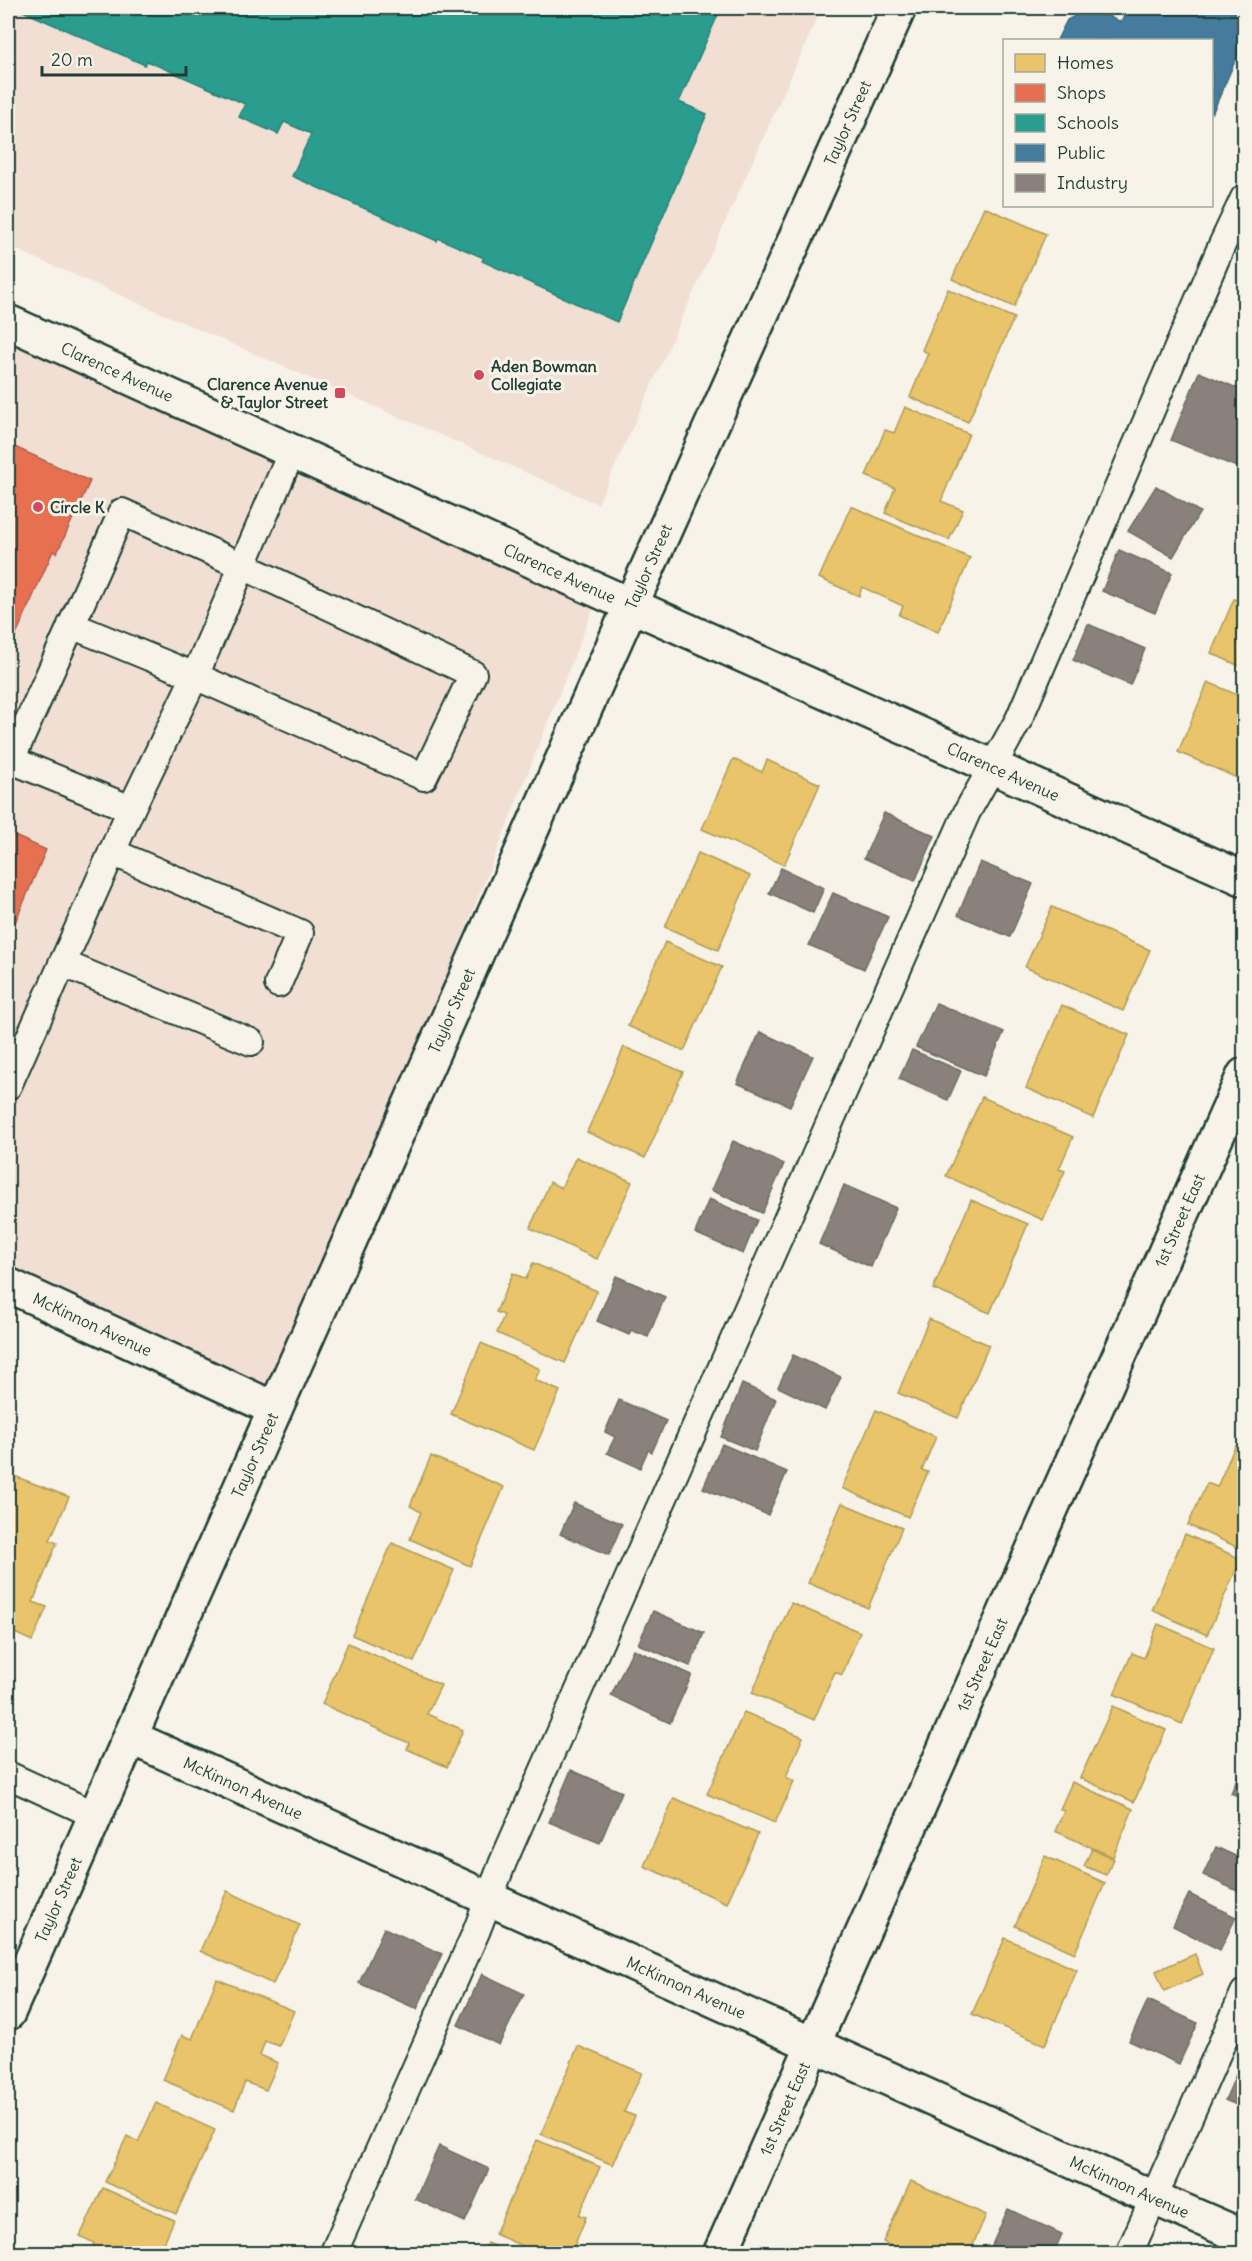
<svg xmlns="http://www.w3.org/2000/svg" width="1252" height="2261" font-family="Delius,sans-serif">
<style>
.built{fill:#f2dfd3}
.homes{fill:#e9c46a;stroke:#ac9c5a;stroke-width:1.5}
.shops{fill:#e76f51;stroke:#ab6048;stroke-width:1.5}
.schools{fill:#2a9d8f;stroke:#278074;stroke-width:1.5}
.public{fill:#457b9d;stroke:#3a687e;stroke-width:1.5}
.industry{fill:#8a817c;stroke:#6a6d66;stroke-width:1.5}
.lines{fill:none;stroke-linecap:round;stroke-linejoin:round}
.service-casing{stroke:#1f3d34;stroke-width:30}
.minor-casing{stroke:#1f3d34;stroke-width:38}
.secondary-casing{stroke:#1f3d34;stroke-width:38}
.service{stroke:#f7f3e8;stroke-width:26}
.minor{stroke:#f7f3e8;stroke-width:33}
.secondary{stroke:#f7f3e8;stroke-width:33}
.poi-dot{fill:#d1495b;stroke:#f7f3e8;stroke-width:2}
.labels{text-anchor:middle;stroke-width:6;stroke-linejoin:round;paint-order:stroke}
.street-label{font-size:16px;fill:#1f3d34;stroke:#f7f3e8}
.poi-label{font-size:16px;font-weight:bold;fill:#1f3d34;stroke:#f7f3e8;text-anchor:start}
</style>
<rect width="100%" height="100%" fill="#f7f3e8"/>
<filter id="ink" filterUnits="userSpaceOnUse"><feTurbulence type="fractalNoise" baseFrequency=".0167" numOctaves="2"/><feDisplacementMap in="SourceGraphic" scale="12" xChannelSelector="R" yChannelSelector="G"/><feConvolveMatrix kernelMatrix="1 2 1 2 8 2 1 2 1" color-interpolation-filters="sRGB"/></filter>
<g filter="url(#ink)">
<g class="built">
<path d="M 8,8 L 822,8 L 598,504 L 8,246 Z"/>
<path d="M 8,326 L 593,609 L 275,1409 L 8,1285 Z"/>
</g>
<g class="homes">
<path d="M 984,207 L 1046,234 L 1014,307 L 952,279 Z"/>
<path d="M 948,289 L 1014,318 L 968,422 L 910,397 L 928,353 L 922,350 Z"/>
<path d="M 905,407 L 969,434 L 941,501 L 963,510 L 949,540 L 885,513 L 895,488 L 866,476 L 885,430 L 894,433 Z"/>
<path d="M 851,506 L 970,558 L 938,632 L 899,615 L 903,606 L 862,587 L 859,596 L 819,578 Z"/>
<path d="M 1234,599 L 1244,603 L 1244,668 L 1211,653 Z"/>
<path d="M 1208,682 L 1244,698 L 1244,781 L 1178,752 Z"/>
<path d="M 733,759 L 762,772 L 767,760 L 820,784 L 784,865 L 702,829 Z"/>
<path d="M 698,853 L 750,876 L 718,950 L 665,927 Z"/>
<path d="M 1052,907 L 1150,950 L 1123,1011 L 1025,967 Z"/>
<path d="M 665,942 L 722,967 L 684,1051 L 628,1026 Z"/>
<path d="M 1062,1005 L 1129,1035 L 1093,1118 L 1026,1088 Z"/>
<path d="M 624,1047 L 683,1072 L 645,1158 L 587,1132 Z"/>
<path d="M 982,1097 L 1073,1137 L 1059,1169 L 1065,1171 L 1043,1220 L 946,1176 Z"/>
<path d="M 576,1157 L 632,1182 L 597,1259 L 530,1228 L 550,1182 L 561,1188 Z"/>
<path d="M 971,1200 L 1028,1224 L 990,1313 L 933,1289 Z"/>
<path d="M 533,1263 L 597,1291 L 565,1363 L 497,1333 L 504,1315 L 496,1312 L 513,1273 L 526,1279 Z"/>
<path d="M 929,1319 L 989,1345 L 958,1418 L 898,1393 Z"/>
<path d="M 481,1343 L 540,1369 L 535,1380 L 560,1391 L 534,1450 L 451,1414 Z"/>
<path d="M 876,1410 L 936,1437 L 922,1470 L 928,1472 L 908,1517 L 842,1488 Z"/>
<path d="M 1235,1446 L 1244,1450 L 1244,1550 L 1188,1525 L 1207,1483 L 1217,1487 Z"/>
<path d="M 431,1456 L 504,1487 L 470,1566 L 410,1539 L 421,1512 L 410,1506 Z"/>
<path d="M 14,1476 L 69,1497 L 50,1540 L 57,1543 L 33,1602 L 47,1607 L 32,1641 L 8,1630 L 8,1489 Z"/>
<path d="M 842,1503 L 902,1528 L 868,1608 L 808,1583 Z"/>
<path d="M 1185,1534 L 1241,1559 L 1207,1635 L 1152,1610 Z"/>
<path d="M 392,1543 L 454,1570 L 414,1662 L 352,1635 Z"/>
<path d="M 791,1603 L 860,1632 L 842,1675 L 835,1672 L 814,1720 L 752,1693 Z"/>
<path d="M 1158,1624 L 1214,1648 L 1182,1724 L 1114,1694 L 1132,1653 L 1144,1658 Z"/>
<path d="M 348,1643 L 441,1685 L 427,1714 L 463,1730 L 447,1767 L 407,1749 L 409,1743 L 322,1704 Z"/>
<path d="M 1113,1706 L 1166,1730 L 1134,1802 L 1080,1778 Z"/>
<path d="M 744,1712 L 803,1737 L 786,1777 L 794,1781 L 775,1823 L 707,1794 Z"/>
<path d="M 1072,1782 L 1133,1809 L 1113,1857 L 1055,1831 L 1064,1811 L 1060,1809 Z"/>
<path d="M 674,1798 L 758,1834 L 727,1903 L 644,1866 Z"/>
<path d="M 1092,1849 L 1114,1859 L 1106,1875 L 1084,1866 Z"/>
<path d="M 1045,1856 L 1105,1883 L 1075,1953 L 1015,1926 Z"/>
<path d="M 227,1891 L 300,1925 L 273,1984 L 200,1951 Z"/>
<path d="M 1005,1938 L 1077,1970 L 1045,2045 L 972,2014 Z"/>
<path d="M 1195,1954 L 1203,1974 L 1164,1991 L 1156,1971 Z"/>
<path d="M 217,1979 L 294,2011 L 279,2046 L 265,2041 L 260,2055 L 278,2063 L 266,2090 L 245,2082 L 234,2110 L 163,2080 L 182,2035 L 192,2039 Z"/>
<path d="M 578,2046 L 642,2073 L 624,2112 L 635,2116 L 613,2165 L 541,2134 Z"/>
<path d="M 156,2103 L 215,2130 L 176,2214 L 105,2182 L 127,2136 L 138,2142 Z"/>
<path d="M 537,2140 L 600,2167 L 579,2215 L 586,2217 L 571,2254 L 540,2254 L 495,2234 Z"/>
<path d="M 911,2181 L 986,2215 L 969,2254 L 895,2254 L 897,2249 L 883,2242 Z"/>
<path d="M 103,2188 L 174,2220 L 159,2254 L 89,2254 L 94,2243 L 80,2236 Z"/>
<path d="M 487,2243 L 512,2254 L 483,2254 Z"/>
</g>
<g class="shops">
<path d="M 8,444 L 90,481 L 57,553 L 53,551 L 8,653 Z"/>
<path d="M 8,833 L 46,850 L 8,939 Z"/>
</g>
<path class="schools" d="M 16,8 L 721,8 L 679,102 L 707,114 L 617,322 L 482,261 L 484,258 L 438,238 L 437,241 L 292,176 L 311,134 L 284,122 L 278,134 L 239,117 L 245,104 L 147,61 L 145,65 Z"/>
<path class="public" d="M 1090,8 L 1121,22 L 1128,8 L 1244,8 L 1244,40 L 1212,114 L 1212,40 L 1057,40 L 1067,20 Z"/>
<g class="industry">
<path d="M 1199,372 L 1244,391 L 1244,455 L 1239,468 L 1171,440 Z"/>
<path d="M 1156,486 L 1200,512 L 1173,557 L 1128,531 Z"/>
<path d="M 1119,550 L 1172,573 L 1155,613 L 1102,591 Z"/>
<path d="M 1088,624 L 1145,649 L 1130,685 L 1073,660 Z"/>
<path d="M 884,813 L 935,836 L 915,881 L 864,858 Z"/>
<path d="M 980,862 L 1033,884 L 1010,937 L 958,915 Z"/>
<path d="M 781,868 L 824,888 L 813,913 L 769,893 Z"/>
<path d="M 833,893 L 888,917 L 864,969 L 809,945 Z"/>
<path d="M 936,1003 L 1004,1032 L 984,1076 L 916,1047 Z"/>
<path d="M 760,1032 L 813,1056 L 790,1106 L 737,1083 Z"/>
<path d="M 912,1050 L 961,1071 L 948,1100 L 899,1079 Z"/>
<path d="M 733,1141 L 784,1164 L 762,1213 L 711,1190 Z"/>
<path d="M 844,1185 L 896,1208 L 871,1267 L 819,1244 Z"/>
<path d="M 709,1199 L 757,1220 L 743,1254 L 695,1233 Z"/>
<path d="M 616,1276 L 665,1297 L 648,1337 L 631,1330 L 629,1335 L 597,1321 Z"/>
<path d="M 793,1355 L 841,1377 L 825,1410 L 778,1387 Z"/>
<path d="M 742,1384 L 776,1399 L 755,1451 L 721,1437 Z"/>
<path d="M 619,1400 L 666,1421 L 652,1452 L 648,1450 L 640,1468 L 607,1453 L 615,1437 L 605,1432 Z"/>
<path d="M 722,1444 L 787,1472 L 768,1515 L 703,1488 Z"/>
<path d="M 574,1503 L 622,1524 L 609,1555 L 560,1534 Z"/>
<path d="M 653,1611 L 704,1633 L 690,1666 L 638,1644 Z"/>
<path d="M 633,1649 L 692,1675 L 670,1723 L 611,1696 Z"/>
<path d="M 1244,1761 L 1244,1799 L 1231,1793 Z"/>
<path d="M 571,1770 L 622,1792 L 600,1843 L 549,1822 Z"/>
<path d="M 1216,1847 L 1244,1860 L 1244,1894 L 1203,1875 Z"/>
<path d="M 1189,1894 L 1236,1917 L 1220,1950 L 1173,1926 Z"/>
<path d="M 384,1928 L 442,1954 L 417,2009 L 359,1983 Z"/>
<path d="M 482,1974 L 524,1994 L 499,2045 L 458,2025 Z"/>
<path d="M 1148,2000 L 1198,2023 L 1179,2064 L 1129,2041 Z"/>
<path d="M 1244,2056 L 1244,2108 L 1225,2100 Z"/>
<path d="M 439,2146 L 489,2169 L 465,2222 L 415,2199 Z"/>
<path d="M 1008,2209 L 1062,2234 L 1053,2254 L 988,2254 Z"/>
</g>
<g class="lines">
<g class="service-casing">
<g id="service">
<path d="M 71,625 L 195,676 L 131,809 L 11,760 L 122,512 L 243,566 L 473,674 L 424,777 L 195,676 C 227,601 259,526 292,451"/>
<path d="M 112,852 L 131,809"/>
<path d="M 62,963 L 251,1042"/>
<path d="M 8,1086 L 112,852 L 300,933 L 278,984"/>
<path d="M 8,1775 L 95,1815"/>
<path d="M 333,2254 L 476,1932 L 503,1862 L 967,812 L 1019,719 L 1221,247 L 1244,198"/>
<path d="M 1129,2254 L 1244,1993"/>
</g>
</g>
<g class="minor-casing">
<g id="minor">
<path id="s1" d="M 8,1285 L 275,1409"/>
<path id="s2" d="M 130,1737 L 1154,2198 L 1244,2237"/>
<path id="s3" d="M 720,2254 L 1244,1075"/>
</g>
</g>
<g class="secondary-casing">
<g id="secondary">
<path id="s4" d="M 8,322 L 579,582 L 1244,879"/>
<path id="s5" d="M 8,2013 L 631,605 L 899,8"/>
</g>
</g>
<use href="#service" class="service"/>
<use href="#minor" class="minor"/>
<use href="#secondary" class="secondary"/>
</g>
</g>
<g class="poi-dot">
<circle cx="479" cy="375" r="6"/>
<rect x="334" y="387" width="12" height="12" rx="3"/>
<circle cx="38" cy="507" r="6"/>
</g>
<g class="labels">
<g class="street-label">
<text dy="6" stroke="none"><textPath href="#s5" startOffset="2068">Taylor Street</textPath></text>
<text dy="6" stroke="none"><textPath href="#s4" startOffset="120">Clarence Avenue</textPath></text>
<text dy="6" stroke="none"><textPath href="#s5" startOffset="1582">Taylor Street</textPath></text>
<text dy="6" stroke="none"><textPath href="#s4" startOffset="606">Clarence Avenue</textPath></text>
<text dy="6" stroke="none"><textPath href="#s4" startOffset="1092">Clarence Avenue</textPath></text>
<text dy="6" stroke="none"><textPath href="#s5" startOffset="1096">Taylor Street</textPath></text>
<text dy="6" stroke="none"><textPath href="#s3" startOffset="1131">1st Street East</textPath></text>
<text dy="6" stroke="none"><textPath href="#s1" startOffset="93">McKinnon Avenue</textPath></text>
<text dy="6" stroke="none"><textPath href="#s5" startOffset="610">Taylor Street</textPath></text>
<text dy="6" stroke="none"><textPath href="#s3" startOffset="645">1st Street East</textPath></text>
<text dy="6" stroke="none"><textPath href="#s2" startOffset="124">McKinnon Avenue</textPath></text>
<text dy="6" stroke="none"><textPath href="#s5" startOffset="124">Taylor Street</textPath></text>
<text dy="6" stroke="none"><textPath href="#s2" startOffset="610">McKinnon Avenue</textPath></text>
<text dy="6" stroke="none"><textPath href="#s3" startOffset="159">1st Street East</textPath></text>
<text dy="6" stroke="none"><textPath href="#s2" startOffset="1096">McKinnon Avenue</textPath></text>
</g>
<g class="poi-label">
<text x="491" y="372">Aden Bowman<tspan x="491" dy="18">Collegiate</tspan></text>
<text x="328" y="390" text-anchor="end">Clarence Avenue<tspan x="328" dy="18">&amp; Taylor Street</tspan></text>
<text x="50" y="513">Circle K</text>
</g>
</g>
<rect width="1252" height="2261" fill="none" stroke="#f7f3e8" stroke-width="30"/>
<rect x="15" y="15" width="1222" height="2231" fill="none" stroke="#1f3d34" stroke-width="2" filter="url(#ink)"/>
<rect x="1003" y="39" width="210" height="168" fill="#f7f3e8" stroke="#a1aaa0" stroke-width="1.5"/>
<rect x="1015" y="54" width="30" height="18" fill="#e9c46a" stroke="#a1aaa0" stroke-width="1.5"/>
<text x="1057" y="69" font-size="18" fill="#1f3d34">Homes</text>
<rect x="1015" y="84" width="30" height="18" fill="#e76f51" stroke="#a1aaa0" stroke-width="1.5"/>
<text x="1057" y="99" font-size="18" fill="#1f3d34">Shops</text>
<rect x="1015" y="114" width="30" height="18" fill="#2a9d8f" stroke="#a1aaa0" stroke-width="1.5"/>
<text x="1057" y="129" font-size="18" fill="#1f3d34">Schools</text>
<rect x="1015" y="144" width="30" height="18" fill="#457b9d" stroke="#a1aaa0" stroke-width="1.5"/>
<text x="1057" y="159" font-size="18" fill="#1f3d34">Public</text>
<rect x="1015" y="174" width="30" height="18" fill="#8a817c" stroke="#a1aaa0" stroke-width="1.5"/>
<text x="1057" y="189" font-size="18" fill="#1f3d34">Industry</text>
<path d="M42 66v9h144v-9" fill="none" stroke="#1f3d34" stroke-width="3"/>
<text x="51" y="66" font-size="18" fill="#1f3d34" stroke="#f7f3e8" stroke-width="4.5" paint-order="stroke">20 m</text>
</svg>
